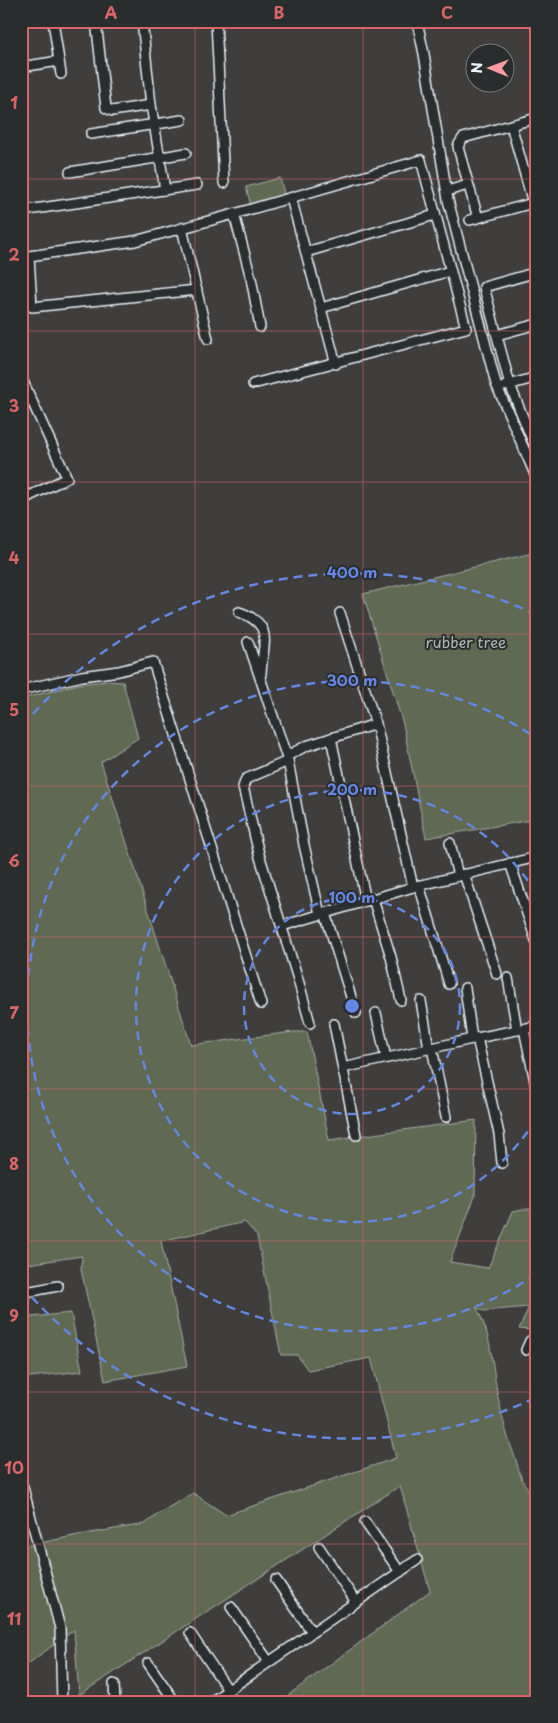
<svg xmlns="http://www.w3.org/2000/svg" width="558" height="1723" font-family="'Playpen Sans',sans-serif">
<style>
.green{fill:#606b52;stroke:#a4aea5}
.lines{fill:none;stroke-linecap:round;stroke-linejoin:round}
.minor-casing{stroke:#e8f1f8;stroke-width:12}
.minor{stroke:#2a2d2e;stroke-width:9}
.grid{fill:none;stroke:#db6466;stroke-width:1;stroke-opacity:0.55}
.ring{fill:none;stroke:#6487e3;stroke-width:2.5;stroke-dasharray:9 6}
.labels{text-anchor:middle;stroke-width:4;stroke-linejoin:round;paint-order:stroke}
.park-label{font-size:15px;fill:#abb5ad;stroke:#2a2d2e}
.centre{fill:#6487e3;stroke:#2a2d2e;stroke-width:2.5}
.ring-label{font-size:15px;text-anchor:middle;font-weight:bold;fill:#6487e3;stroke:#2a2d2e;stroke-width:4;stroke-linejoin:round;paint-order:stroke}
.neatline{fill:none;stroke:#db6466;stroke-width:2}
.grid-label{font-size:16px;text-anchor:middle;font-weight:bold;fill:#db6466}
</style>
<rect width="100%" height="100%" fill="#403d3d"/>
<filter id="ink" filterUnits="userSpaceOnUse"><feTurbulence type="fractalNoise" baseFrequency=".02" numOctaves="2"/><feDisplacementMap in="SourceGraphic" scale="10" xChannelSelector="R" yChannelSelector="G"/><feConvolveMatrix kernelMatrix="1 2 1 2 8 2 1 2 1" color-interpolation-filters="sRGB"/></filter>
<g filter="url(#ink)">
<g class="green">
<path d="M 280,178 L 285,197 L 251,206 L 246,187 Z"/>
<path d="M 537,552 L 537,819 L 426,838 L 403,724 L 363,594 Z"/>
<path d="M 107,681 L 123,682 L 138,738 L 101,762 L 191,1045 L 293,1032 L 307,1032 L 329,1140 L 476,1120 L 475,1196 L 450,1262 L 488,1268 L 513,1211 L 523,1209 L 537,1209 L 537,1341 L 533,1342 L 530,1330 L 519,1329 L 529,1307 L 483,1311 L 476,1307 C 492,1334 492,1366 498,1397 C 502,1418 508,1440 516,1460 C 519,1472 522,1483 530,1491 L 537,1491 L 537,1702 L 279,1702 L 430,1591 L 400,1486 L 79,1695 L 74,1630 L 21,1669 L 21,1547 L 78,1535 L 145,1524 L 164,1510 L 193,1493 L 226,1515 L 396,1458 L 371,1358 L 308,1370 L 297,1355 L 281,1355 L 257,1236 L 245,1222 L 161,1241 L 187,1366 L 105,1381 L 81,1269 L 82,1256 L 21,1265 L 21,699 L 78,684 Z"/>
<path d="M 71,1313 L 82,1371 L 21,1378 L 21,1318 Z"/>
</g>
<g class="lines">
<g class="minor-casing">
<g id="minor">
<path d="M 53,21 L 61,74"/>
<path d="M 96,21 L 106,108 L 112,111 L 151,105"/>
<path d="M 142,21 L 151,105 L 165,190"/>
<path d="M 216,21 L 224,183"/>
<path d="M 417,21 L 424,54 L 448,200 L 496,384 L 537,479"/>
<path d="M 21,67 L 59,61"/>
<path d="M 511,125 L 533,203"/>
<path d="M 91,134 L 182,120"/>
<path d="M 70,172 L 186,153"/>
<path d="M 447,191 L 468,185"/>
<path d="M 291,198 L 336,364"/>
<path d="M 21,211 L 197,185"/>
<path d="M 234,214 L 421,160 L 466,328 L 253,384"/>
<path d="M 478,218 L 459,151 L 458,146 L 463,138 L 537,118"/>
<path d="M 470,220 L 537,202"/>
<path d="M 182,228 L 208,339"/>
<path d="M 306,252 L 435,215"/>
<path d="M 537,272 L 484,287 L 510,385 L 537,452"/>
<path d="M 197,290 L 32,307 L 29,256 L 135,241 L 234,214 L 251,278 L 260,327"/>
<path d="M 321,308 L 450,271"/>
<path d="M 497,335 L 537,324"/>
<path d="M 21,377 L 67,478 L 21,500"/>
<path d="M 505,386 L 537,377"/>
<path d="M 21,485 L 27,498"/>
<path d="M 239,612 C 276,625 262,644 261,674"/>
<path d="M 340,613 L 376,724 L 413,887"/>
<path d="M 248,642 L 288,761 L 304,845 L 320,914"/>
<path d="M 21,690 L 82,676 L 119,671 L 153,662 L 261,1004"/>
<path d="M 331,738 L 366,901"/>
<path d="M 287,756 L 306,746 L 376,724"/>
<path d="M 288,761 L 246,779 L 243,787 L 259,854 L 297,976 L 310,1023"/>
<path d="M 450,843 L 458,876"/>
<path d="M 510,863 L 537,943"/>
<path d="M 464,874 L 497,974"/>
<path d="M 419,885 L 449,984"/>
<path d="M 373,899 L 391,957 L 401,1000"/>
<path d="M 325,913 L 356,1013"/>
<path d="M 282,926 L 413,887 L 537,857"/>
<path d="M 508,978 L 517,1030"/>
<path d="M 465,988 L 472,1039"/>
<path d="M 421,1001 L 429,1048"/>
<path d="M 376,1013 L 386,1058"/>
<path d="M 334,1024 L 356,1135"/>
<path d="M 524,1029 L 537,1091"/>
<path d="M 477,1038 L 499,1134 L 502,1163"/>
<path d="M 432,1048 L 446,1117"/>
<path d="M 343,1068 L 472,1039 L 537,1026"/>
<path d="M 21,1293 L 58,1286"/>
<path d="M 526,1350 L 530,1341 L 537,1338"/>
<path d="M 21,1480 L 60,1628 L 62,1702"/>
<path d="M 365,1522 L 400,1572"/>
<path d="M 319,1547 L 356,1602"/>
<path d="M 276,1580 L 312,1632"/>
<path d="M 231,1607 L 269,1662"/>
<path d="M 190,1633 L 228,1690"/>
<path d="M 148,1663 L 175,1702"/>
<path d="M 114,1684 L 115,1702"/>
<path d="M 211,1702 L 417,1560"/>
</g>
</g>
<use href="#minor" class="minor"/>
</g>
</g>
<path class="grid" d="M 195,21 L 195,1702M 363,21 L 363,1702M 21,179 L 537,179M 21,331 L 537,331M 21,482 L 537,482M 21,634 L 537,634M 21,786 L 537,786M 21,937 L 537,937M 21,1089 L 537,1089M 21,1241 L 537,1241M 21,1392 L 537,1392M 21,1544 L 537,1544"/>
<g class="ring">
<circle cx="352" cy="1006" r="108"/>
<path d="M536 1119A216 216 0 1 1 536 893"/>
<path d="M536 1274A325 325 0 1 1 536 738"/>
<path d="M535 1398A433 433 0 0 1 23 1287M23 725A433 433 0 0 1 535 614"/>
</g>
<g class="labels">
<g class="park-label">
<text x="466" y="648">rubber tree</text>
</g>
</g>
<circle cx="352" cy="1006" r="8" class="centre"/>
<g class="ring-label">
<text x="352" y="578">400 m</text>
<text x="352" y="686">300 m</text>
<text x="352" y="795">200 m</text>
<text x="352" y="903">100 m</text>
</g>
<rect width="558" height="1723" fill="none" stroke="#2a2d2e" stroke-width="55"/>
<g transform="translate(490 68) rotate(271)"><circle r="24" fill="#2a2d2e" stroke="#767b7f"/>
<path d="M0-4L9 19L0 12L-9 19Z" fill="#ff9aa2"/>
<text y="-8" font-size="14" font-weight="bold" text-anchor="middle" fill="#e8f1f8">N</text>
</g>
<rect x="28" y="28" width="502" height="1668" class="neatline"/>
<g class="grid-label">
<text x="111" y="19">A</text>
<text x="279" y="19">B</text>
<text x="447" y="19">C</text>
<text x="14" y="109">1</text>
<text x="14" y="261">2</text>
<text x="14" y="412">3</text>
<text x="14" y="564">4</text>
<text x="14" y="716">5</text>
<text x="14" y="867">6</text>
<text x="14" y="1019">7</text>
<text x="14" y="1170">8</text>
<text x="14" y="1322">9</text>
<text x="14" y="1474">10</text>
<text x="14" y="1625">11</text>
</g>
</svg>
